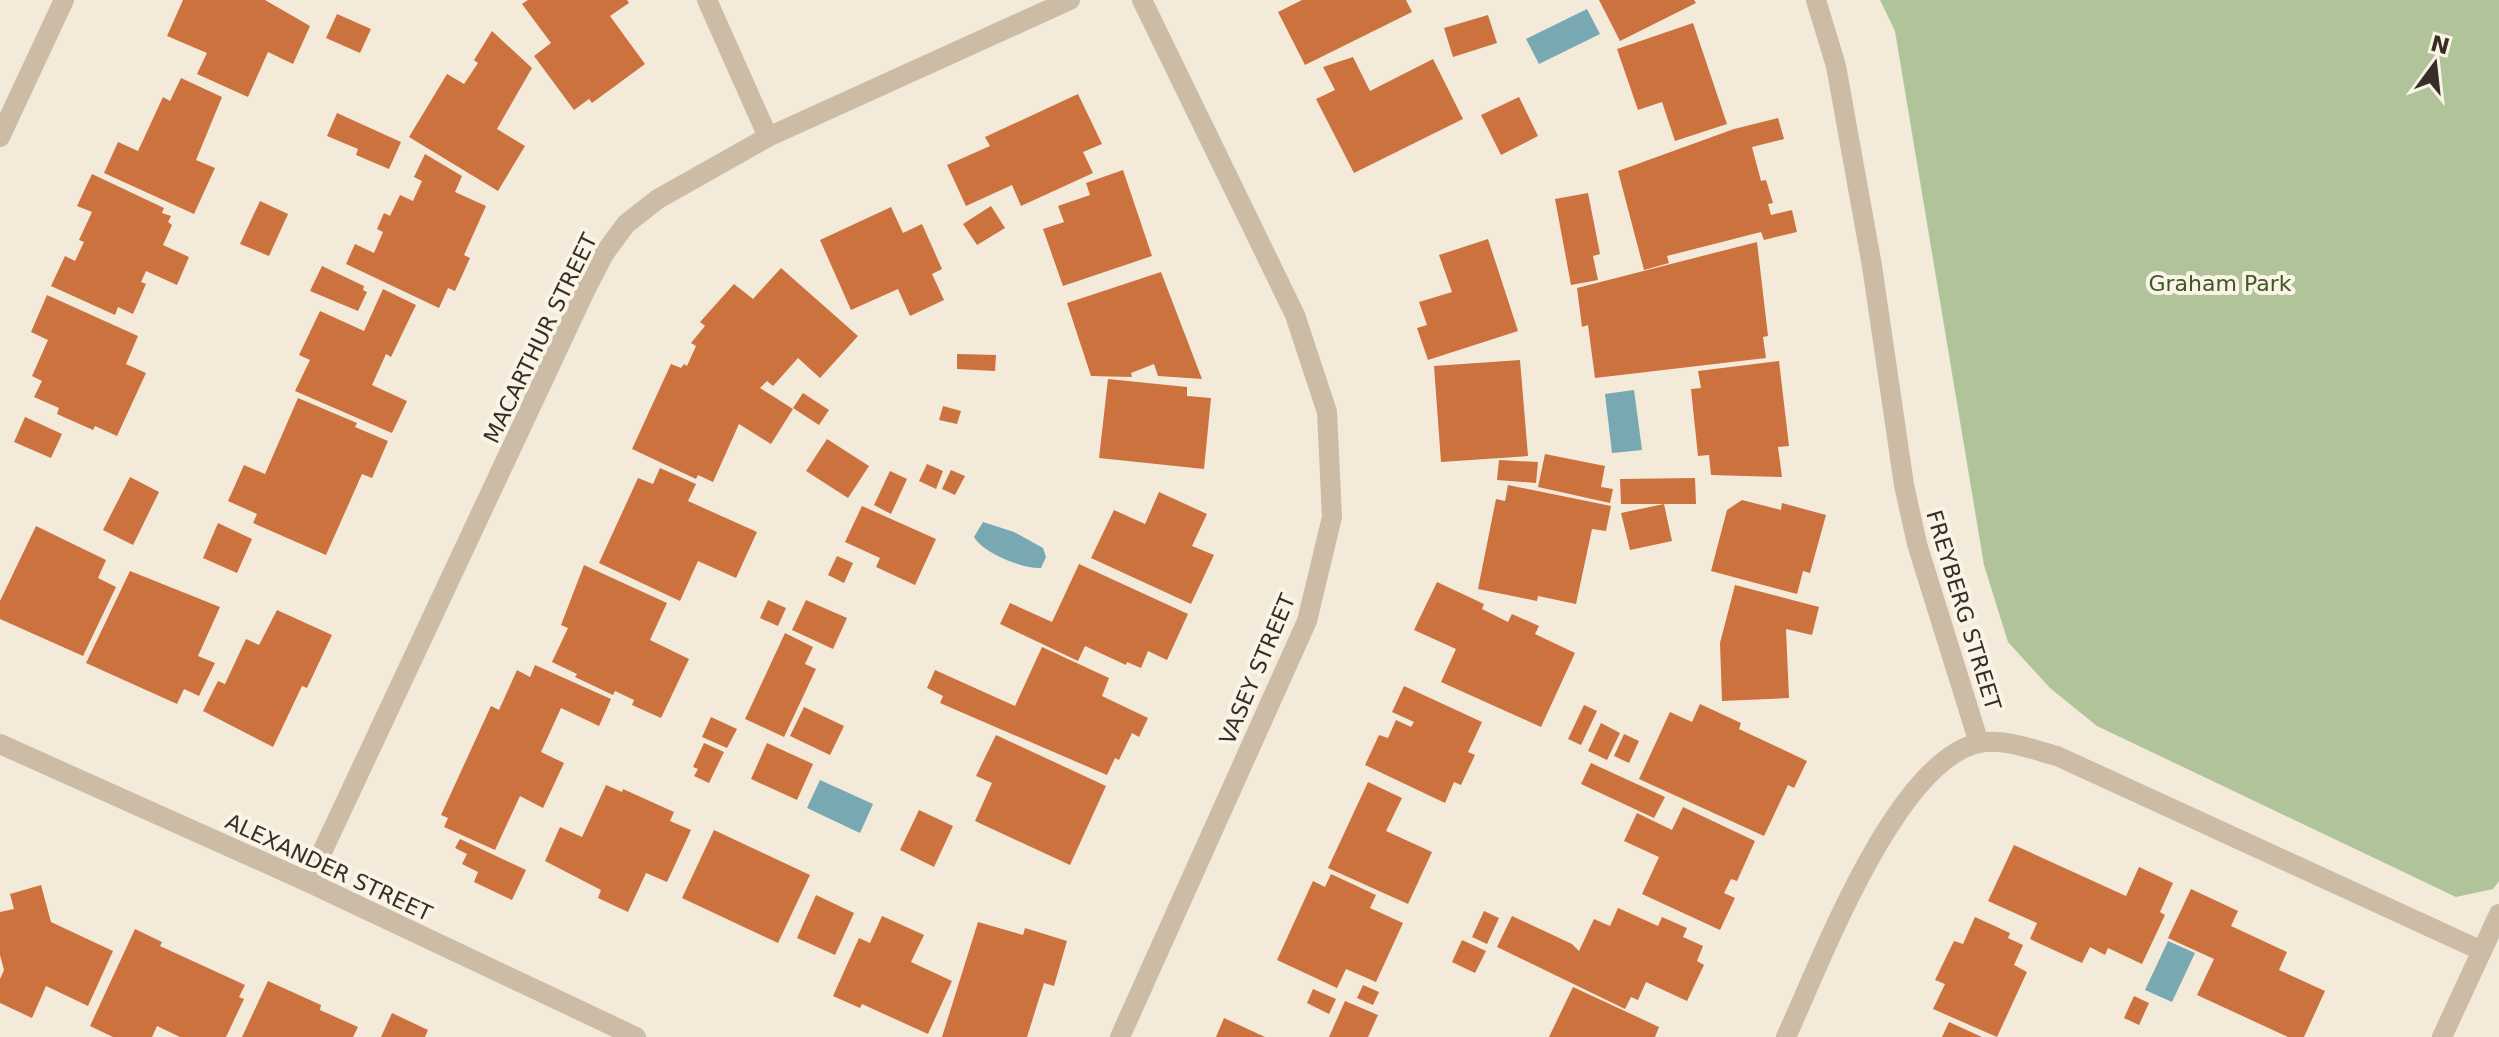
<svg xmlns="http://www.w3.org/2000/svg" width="2499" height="1037" font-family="'DejaVu Sans',sans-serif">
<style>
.green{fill:#b0c399}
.water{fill:#78a8b1}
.building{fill:#cc723f}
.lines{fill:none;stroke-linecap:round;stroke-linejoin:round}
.street{stroke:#ccbba5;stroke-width:20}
.labels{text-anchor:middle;stroke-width:8;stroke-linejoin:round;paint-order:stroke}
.park-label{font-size:22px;fill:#415629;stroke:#faf4e7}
.street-label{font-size:22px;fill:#372e27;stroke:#faf4e7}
</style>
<rect width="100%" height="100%" fill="#f3eada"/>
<path class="green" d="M 1880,0 L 2499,0 L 2499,881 L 2493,889 L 2456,897 L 2097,726 L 2050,688 L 2008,642 L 1984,565 L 1895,31 Z"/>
<g class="water">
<path d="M 1587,9 L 1600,34 L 1539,64 L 1526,39 Z"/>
<path d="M 1634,390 L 1642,450 L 1612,453 L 1605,394 Z"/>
<path d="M 983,522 L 1014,532 L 1043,548 L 1046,557 L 1041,568 C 1023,569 983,553 974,537 Z"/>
<path d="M 820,780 L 873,804 L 860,833 L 807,808 Z"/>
<path d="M 2168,941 L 2195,953 L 2172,1002 L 2145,990 Z"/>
</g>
<g class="building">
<path d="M 183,0 L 265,0 L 310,26 L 293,64 L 268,52 L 248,97 L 197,74 L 207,53 L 167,36 Z"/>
<path d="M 528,0 L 627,0 L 629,3 L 610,16 L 645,64 L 592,103 L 589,99 L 574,110 L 534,56 L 551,43 L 522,4 Z"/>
<path d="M 1302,0 L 1406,0 L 1412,12 L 1305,65 L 1278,12 Z"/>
<path d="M 1599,0 L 1694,0 L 1696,3 L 1620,41 Z"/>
<path d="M 337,14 L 371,29 L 360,53 L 326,38 Z"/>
<path d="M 1488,15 L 1497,43 L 1453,57 L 1444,28 Z"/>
<path d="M 1693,23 L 1727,124 L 1675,141 L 1662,102 L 1638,110 L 1617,49 Z"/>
<path d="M 492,31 L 532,68 L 497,129 L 525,146 L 498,191 L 409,137 L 447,74 L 464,84 L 478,63 L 474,60 Z"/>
<path d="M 1353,57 L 1370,91 L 1433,59 L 1463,119 L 1354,173 L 1316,99 L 1335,90 L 1323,67 Z"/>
<path d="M 181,78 L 222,97 L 196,160 L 215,168 L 194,214 L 104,173 L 118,142 L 138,151 L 163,97 L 170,101 Z"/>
<path d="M 1078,94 L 1102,144 L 1083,152 L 1093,173 L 1021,206 L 1012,185 L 966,206 L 947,165 L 990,146 L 985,137 Z"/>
<path d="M 1519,97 L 1538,136 L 1501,155 L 1481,115 Z"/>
<path d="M 337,113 L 401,142 L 389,169 L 356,155 L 358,149 L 327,136 Z"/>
<path d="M 1778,118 L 1784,139 L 1752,147 L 1761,181 L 1766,180 L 1773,203 L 1768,204 L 1771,215 L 1792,210 L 1797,232 L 1764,240 L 1761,232 L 1667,256 L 1669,263 L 1644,270 L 1618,171 L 1734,129 Z"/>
<path d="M 425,154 L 462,176 L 455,192 L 486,206 L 464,255 L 470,258 L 455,291 L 448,288 L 439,308 L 346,264 L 355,244 L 374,253 L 383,232 L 377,229 L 384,213 L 390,216 L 400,195 L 413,201 L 422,181 L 414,177 Z"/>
<path d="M 1123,170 L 1152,256 L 1063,286 L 1043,229 L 1064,222 L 1058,206 L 1090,195 L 1086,183 Z"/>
<path d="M 92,174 L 164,208 L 162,213 L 171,216 L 168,222 L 172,225 L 163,245 L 189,257 L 177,285 L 146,271 L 141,282 L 146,284 L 133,314 L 118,307 L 115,315 L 51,286 L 65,256 L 75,261 L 84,242 L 79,240 L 92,212 L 77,206 Z"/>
<path d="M 1588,193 L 1600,254 L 1593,256 L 1598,280 L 1571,285 L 1555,199 Z"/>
<path d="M 260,201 L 288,214 L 269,256 L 240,244 Z"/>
<path d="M 991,206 L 1005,228 L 977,245 L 963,224 Z"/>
<path d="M 891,207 L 903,233 L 922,224 L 942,269 L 932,274 L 944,300 L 910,316 L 898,289 L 851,310 L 820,240 Z"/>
<path d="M 1488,239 L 1518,331 L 1428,360 L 1417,328 L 1427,325 L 1419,302 L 1452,292 L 1439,255 Z"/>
<path d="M 1757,242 L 1768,336 L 1763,337 L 1766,358 L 1595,378 L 1588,325 L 1582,327 L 1577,288 Z"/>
<path d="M 322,266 L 364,286 L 363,290 L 367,292 L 358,311 L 310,291 Z"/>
<path d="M 781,268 L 858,336 L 820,378 L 798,358 L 773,386 L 767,381 L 760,388 L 793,409 L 771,444 L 739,424 L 713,482 L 698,475 L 696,479 L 632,449 L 671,364 L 681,368 L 684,364 L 687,366 L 696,346 L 691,343 L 705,326 L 700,322 L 734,284 L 753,299 Z"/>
<path d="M 1161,272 L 1202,379 L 1158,376 L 1154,364 L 1131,373 L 1132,377 L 1091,376 L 1067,303 Z"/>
<path d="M 383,289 L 416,305 L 391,357 L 386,354 L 372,385 L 407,401 L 392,433 L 295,391 L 310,360 L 299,355 L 320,311 L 364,331 Z"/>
<path d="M 47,295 L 138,336 L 126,364 L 146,373 L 117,436 L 95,426 L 93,430 L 57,414 L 59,408 L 34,397 L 42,381 L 32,376 L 48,340 L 31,332 Z"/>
<path d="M 957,354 L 996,355 L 995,371 L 957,369 Z"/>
<path d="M 1520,360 L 1528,456 L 1441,462 L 1434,366 Z"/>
<path d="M 1779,361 L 1789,446 L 1778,447 L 1782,477 L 1711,475 L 1709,455 L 1698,456 L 1691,389 L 1701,388 L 1698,371 Z"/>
<path d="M 1108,379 L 1187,387 L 1187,396 L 1211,398 L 1204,469 L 1099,458 Z"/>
<path d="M 803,393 L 829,410 L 819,425 L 793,408 Z"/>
<path d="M 298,398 L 357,423 L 355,427 L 388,441 L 372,478 L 362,474 L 326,555 L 253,523 L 257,514 L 228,501 L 244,465 L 265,474 Z"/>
<path d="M 943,406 L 961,411 L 957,424 L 939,420 Z"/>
<path d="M 25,417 L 62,434 L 51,458 L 14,442 Z"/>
<path d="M 827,439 L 869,466 L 848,498 L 806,471 Z"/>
<path d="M 1545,454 L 1605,466 L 1601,487 L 1613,489 L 1610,503 L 1538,487 Z"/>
<path d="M 1499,460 L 1538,462 L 1536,483 L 1497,480 Z"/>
<path d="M 927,464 L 943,471 L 936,489 L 919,481 Z"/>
<path d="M 660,468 L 696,484 L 688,501 L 757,532 L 736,578 L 698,561 L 680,601 L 599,563 L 638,478 L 653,484 Z"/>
<path d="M 951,470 L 965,476 L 955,495 L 942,489 Z"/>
<path d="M 890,471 L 907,479 L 891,514 L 874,505 Z"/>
<path d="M 130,477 L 159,492 L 133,545 L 103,530 Z"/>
<path d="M 1695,478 L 1696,504 L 1664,504 L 1672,541 L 1630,550 L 1621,513 L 1664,504 L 1621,504 L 1620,479 Z"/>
<path d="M 1508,485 L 1611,506 L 1606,531 L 1592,529 L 1576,604 L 1538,596 L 1537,601 L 1478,589 L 1496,499 L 1505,501 Z"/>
<path d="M 1159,492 L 1207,514 L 1192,546 L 1214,555 L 1191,604 L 1091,558 L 1114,510 L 1145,524 Z"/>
<path d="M 1742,500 L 1781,510 L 1782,503 L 1826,515 L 1810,573 L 1803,571 L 1797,594 L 1711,571 L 1727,510 Z"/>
<path d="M 862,506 L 936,539 L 915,585 L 876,567 L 880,558 L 845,542 Z"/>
<path d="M 218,523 L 252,539 L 237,573 L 203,558 Z"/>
<path d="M 36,526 L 106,560 L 98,578 L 116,587 L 83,656 L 0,619 L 0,601 Z"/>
<path d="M 837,556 L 853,563 L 844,583 L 828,575 Z"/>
<path d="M 1079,564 L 1188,614 L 1167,660 L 1148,651 L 1141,668 L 1127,662 L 1126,665 L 1085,646 L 1078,661 L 1000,624 L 1010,603 L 1052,622 Z"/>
<path d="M 584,565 L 667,603 L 650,640 L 689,659 L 661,718 L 632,705 L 634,700 L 615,691 L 613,695 L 575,677 L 577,674 L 552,662 L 568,628 L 561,625 Z"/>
<path d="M 130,571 L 220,607 L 198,656 L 215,663 L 199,696 L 184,689 L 177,704 L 86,663 Z"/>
<path d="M 1437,582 L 1484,604 L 1482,609 L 1508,622 L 1512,614 L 1539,626 L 1535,634 L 1575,653 L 1541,727 L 1441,682 L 1456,649 L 1414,630 Z"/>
<path d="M 1735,585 L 1819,607 L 1812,635 L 1786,629 L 1789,698 L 1722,701 L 1720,643 Z"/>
<path d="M 768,600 L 786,608 L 778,626 L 760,618 Z"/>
<path d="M 806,600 L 847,618 L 833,649 L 792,630 Z"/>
<path d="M 277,610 L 332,635 L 307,688 L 302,686 L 273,747 L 203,711 L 218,681 L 225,684 L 246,639 L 259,645 Z"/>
<path d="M 785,633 L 813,647 L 805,664 L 816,669 L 784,737 L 745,719 Z"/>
<path d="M 1042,647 L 1109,678 L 1102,696 L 1148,718 L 1139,737 L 1132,733 L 1119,760 L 1115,758 L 1107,775 L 940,703 L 943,696 L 927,688 L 935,670 L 1015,706 Z"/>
<path d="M 535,665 L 611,699 L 599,726 L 561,708 L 541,752 L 564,763 L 543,808 L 520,796 L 495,850 L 444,827 L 448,818 L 441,815 L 491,706 L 499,710 L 517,670 L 530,677 Z"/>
<path d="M 1404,686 L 1482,722 L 1468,752 L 1475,755 L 1461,785 L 1454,782 L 1445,803 L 1365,765 L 1379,735 L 1388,738 L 1396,720 L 1411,727 L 1414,722 L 1392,712 Z"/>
<path d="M 1700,704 L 1741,723 L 1739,729 L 1807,761 L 1794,788 L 1788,785 L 1764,836 L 1639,779 L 1670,712 L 1692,722 Z"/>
<path d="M 1584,705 L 1597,711 L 1581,745 L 1568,739 Z"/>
<path d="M 804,707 L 844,726 L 830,755 L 790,736 Z"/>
<path d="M 711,717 L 737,729 L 727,748 L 702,737 Z"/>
<path d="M 1601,723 L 1620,733 L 1607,760 L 1588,751 Z"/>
<path d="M 1624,734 L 1639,741 L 1629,763 L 1614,756 Z"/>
<path d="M 996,735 L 1106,786 L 1070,865 L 975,821 L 992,783 L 976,776 Z"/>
<path d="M 704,743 L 724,752 L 709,783 L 694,776 L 698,769 L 693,767 Z"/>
<path d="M 767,743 L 813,764 L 797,800 L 751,779 Z"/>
<path d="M 1591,763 L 1665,797 L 1654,818 L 1581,784 Z"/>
<path d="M 1368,782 L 1402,798 L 1386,831 L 1432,852 L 1408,904 L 1328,868 Z"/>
<path d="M 606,785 L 622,792 L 623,789 L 674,812 L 670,821 L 691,830 L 667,882 L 646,873 L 628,912 L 598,898 L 601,890 L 545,861 L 560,827 L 582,837 Z"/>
<path d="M 1683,807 L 1755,841 L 1737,881 L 1731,879 L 1724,893 L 1735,898 L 1720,930 L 1642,894 L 1659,857 L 1624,841 L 1637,813 L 1672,830 Z"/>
<path d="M 919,810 L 953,826 L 934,867 L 900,850 Z"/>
<path d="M 714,830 L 810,875 L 778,943 L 682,898 Z"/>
<path d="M 460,839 L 526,870 L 512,900 L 474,882 L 478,872 L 462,864 L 467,854 L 455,848 Z"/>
<path d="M 2014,845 L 2126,896 L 2139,867 L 2173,883 L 2160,912 L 2165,915 L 2142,964 L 2108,948 L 2105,955 L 2090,947 L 2082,963 L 2030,939 L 2037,923 L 1988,901 Z"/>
<path d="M 1331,874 L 1376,895 L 1370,908 L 1403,923 L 1376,982 L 1346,969 L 1337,988 L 1277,960 L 1313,881 L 1325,887 Z"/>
<path d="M 41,885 L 51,922 L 113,951 L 88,1006 L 46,986 L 32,1018 L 0,1003 L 0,979 L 4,970 L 0,955 L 0,912 L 14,909 L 10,894 Z"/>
<path d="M 2191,889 L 2238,911 L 2231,926 L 2287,952 L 2279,970 L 2325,991 L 2304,1037 L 2288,1037 L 2197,995 L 2214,959 L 2168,938 Z"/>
<path d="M 816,895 L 854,913 L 835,955 L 797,938 Z"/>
<path d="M 1618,908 L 1658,926 L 1662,917 L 1687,928 L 1683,937 L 1703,946 L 1697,961 L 1704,965 L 1687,1001 L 1646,982 L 1638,1000 L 1631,997 L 1625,1009 L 1497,947 L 1512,916 L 1572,944 L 1579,951 L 1594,919 L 1610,926 Z"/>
<path d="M 1484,911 L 1499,918 L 1487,944 L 1472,937 Z"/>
<path d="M 882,916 L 924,935 L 911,962 L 952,981 L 928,1034 L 862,1004 L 860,1008 L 833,996 L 859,938 L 870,943 Z"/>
<path d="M 1975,917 L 2010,933 L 2008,938 L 2023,945 L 2014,965 L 2027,972 L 1997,1037 L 1933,1009 L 1945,984 L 1935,980 L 1954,941 L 1963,944 Z"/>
<path d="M 978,922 L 1023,935 L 1025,928 L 1067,941 L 1054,986 L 1044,983 L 1027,1037 L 942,1037 Z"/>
<path d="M 135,929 L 162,942 L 160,946 L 245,985 L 239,997 L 244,999 L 226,1037 L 180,1037 L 157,1026 L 152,1037 L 113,1037 L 90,1026 Z"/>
<path d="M 1462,940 L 1486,951 L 1475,973 L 1452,962 Z"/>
<path d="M 268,981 L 321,1005 L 320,1010 L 358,1027 L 353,1037 L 242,1037 Z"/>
<path d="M 1363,985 L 1379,992 L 1373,1005 L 1357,998 Z"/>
<path d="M 1573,987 L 1659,1027 L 1655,1037 L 1549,1037 Z"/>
<path d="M 1313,989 L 1336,999 L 1329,1014 L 1307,1003 Z"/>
<path d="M 2134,996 L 2149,1003 L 2139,1025 L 2124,1018 Z"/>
<path d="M 1345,1001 L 1378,1015 L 1368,1037 L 1329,1037 Z"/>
<path d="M 392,1013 L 428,1030 L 425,1037 L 381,1037 Z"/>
<path d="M 1224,1018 L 1265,1037 L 1216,1037 Z"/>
<path d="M 1949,1022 L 1982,1037 L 1942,1037 Z"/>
</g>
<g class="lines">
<g class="street">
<path d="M 707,0 L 768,137"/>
<path d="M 1816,0 L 1836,66 L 1872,266 L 1904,485 L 1917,544 L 1979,743"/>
<path d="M 0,137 L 64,0"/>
<path d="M 0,744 L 308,882 L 636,1037"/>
<path d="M 308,882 L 585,291 L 604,254 L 626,224 L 658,199 L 768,137 L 1070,0"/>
<path d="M 1120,1037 L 1307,621 L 1332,517 L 1327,412 L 1295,315 L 1142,0"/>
<path d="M 1786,1037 C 1820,964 1895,761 1979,743 C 2004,738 2034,750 2057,756 L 2482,951"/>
<path d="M 2442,1037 L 2499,914"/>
</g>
</g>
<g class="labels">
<g class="park-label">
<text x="2220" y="291">Graham Park</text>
</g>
<g class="street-label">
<text transform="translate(540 338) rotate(-64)" y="8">MACARTHUR STREET</text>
<text transform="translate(1964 610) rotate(73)" y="8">FREYBERG STREET</text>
<text transform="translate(1257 669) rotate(-67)" y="8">VASEY STREET</text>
<text transform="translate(329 867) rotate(25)" y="8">ALEXANDER STREET</text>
</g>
</g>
<g transform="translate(2435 64) rotate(15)" stroke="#faf4e7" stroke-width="6" paint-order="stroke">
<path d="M0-6L14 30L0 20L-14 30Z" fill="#372e27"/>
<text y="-12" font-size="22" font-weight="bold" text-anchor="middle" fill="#372e27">N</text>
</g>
</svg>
